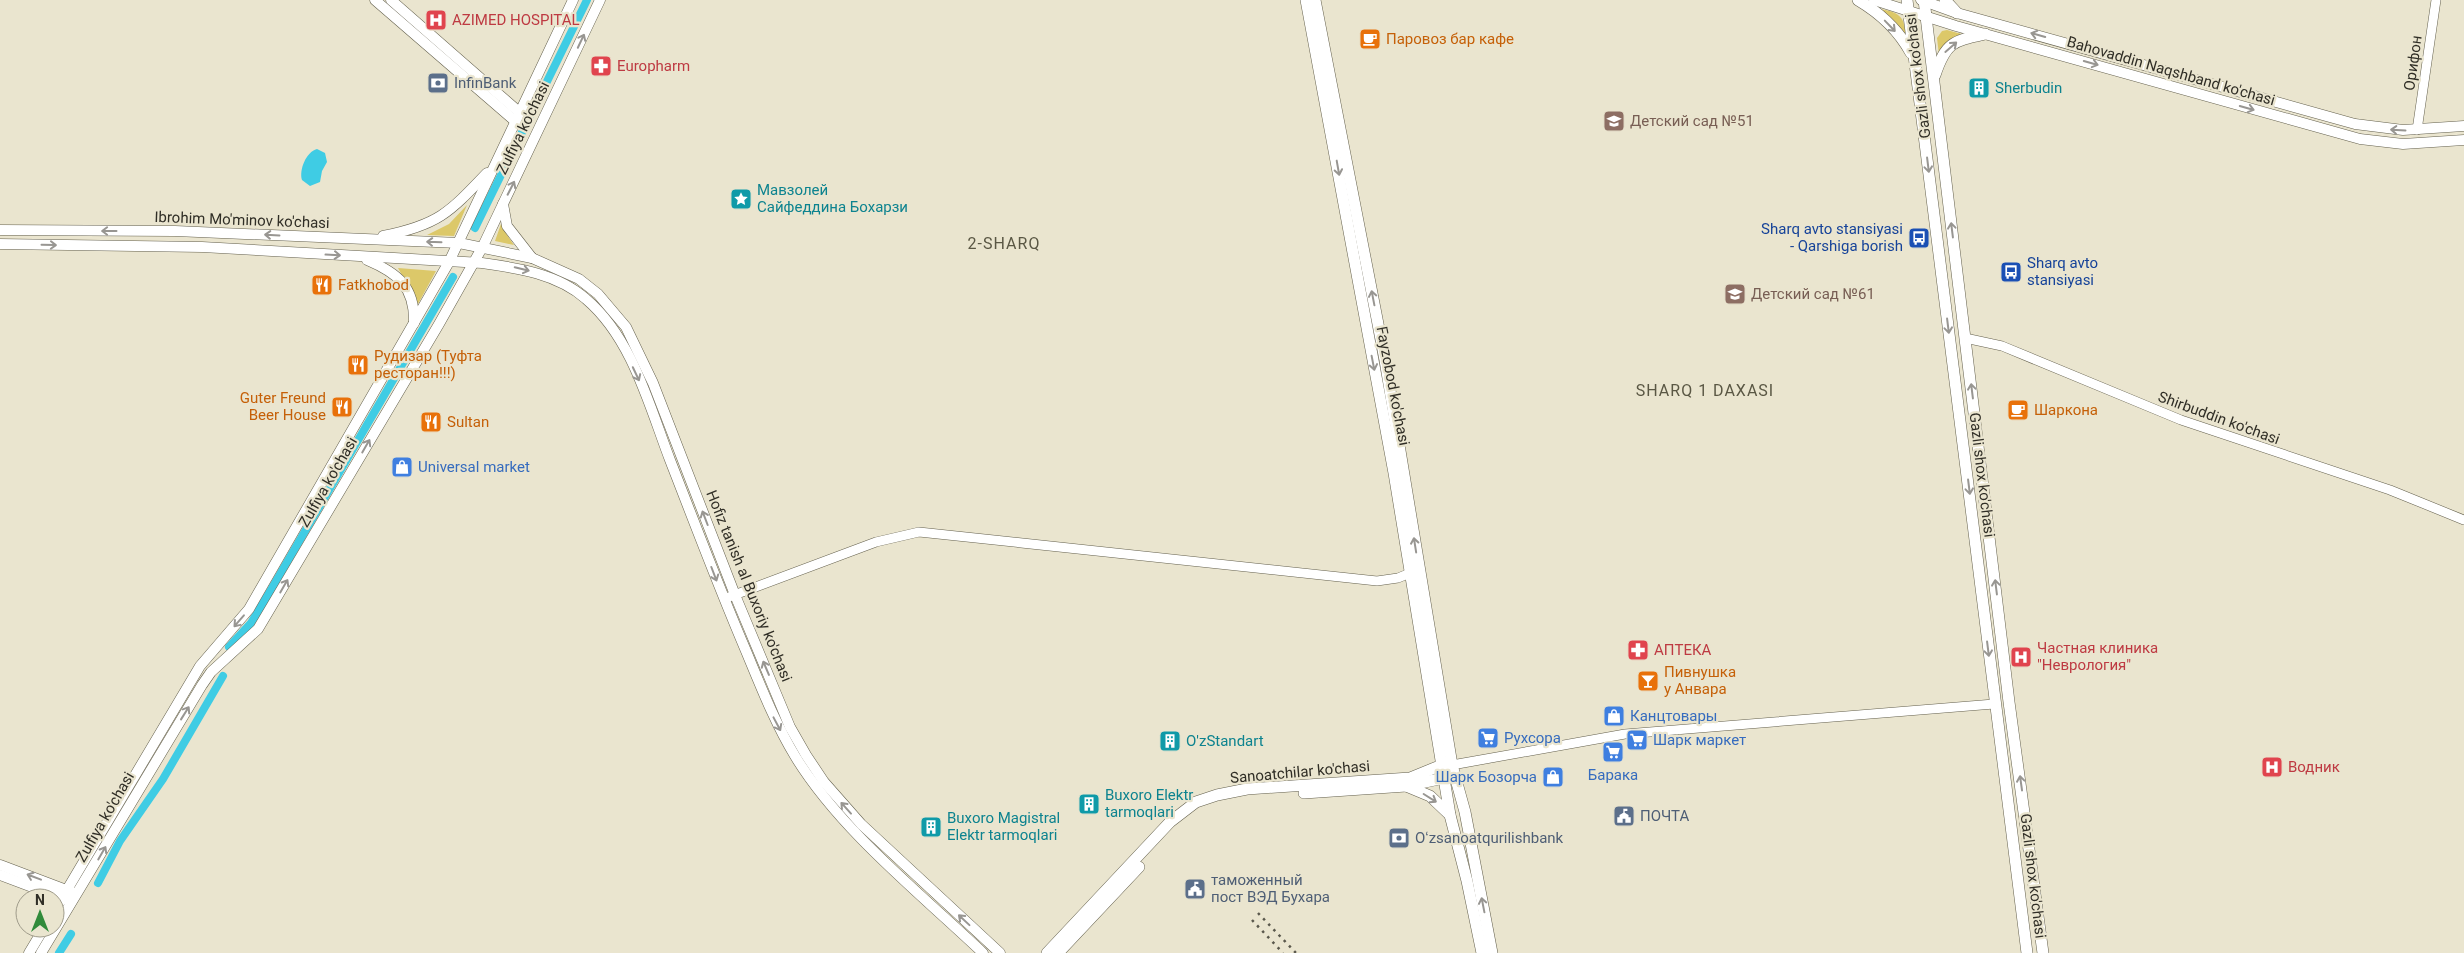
<svg xmlns="http://www.w3.org/2000/svg" width="2464" height="953" font-family="Roboto,sans-serif">
<style>
.green{fill:#dcc869}
.water{fill:#3fcce4}
.lines{fill:none;stroke-linecap:round;stroke-linejoin:round}
.canal{stroke:#3fcce4;stroke-width:8}
.tertiary-casing{stroke:#64604d;stroke-width:10}
.secondary-casing{stroke:#64604d;stroke-width:11}
.primary-casing{stroke:#64604d;stroke-width:12}
.trunk-casing{stroke:#64604d;stroke-width:12}
.tertiary{stroke:#fff;stroke-width:9}
.secondary{stroke:#fff;stroke-width:10}
.primary{stroke:#fff;stroke-width:11}
.trunk{stroke:#fff;stroke-width:11}
.rail{stroke:#5a584c;stroke-width:2.5;stroke-dasharray:2.5 5;stroke-linecap:butt}
.oneway{stroke:#989692}
.labels{text-anchor:middle;stroke-width:4.5;stroke-linejoin:round;paint-order:stroke}
.health-label{font-size:15px;fill:#be3a42;stroke:#eae5cf;text-anchor:start}
.food-label{font-size:15px;fill:#c56008;stroke:#eae5cf;text-anchor:start}
.street-label{font-size:15px;fill:#302e26;stroke:#eae5cf}
.service-label{font-size:15px;fill:#4e5e75;stroke:#eae5cf;text-anchor:start}
.culture-label{font-size:15px;fill:#0d838f;stroke:#eae5cf;text-anchor:start}
.education-label{font-size:15px;fill:#785e54;stroke:#eae5cf;text-anchor:start}
.transit-label{font-size:15px;fill:#164399;stroke:#eae5cf;text-anchor:end}
.shop-label{font-size:15px;fill:#366cbe;stroke:#eae5cf;text-anchor:start}
.neighbourhood-label{font-size:16px;letter-spacing:1px;fill:#5a5744;stroke:#eae5cf}
</style>
<rect width="100%" height="100%" fill="#eae5cf"/>
<g class="green">
<path d="M 1878,9 C 1896,11 1906,15 1905,36 Z"/>
<path d="M 1947,30 L 1965,35 L 1939,55 L 1937,38 L 1942,31 Z"/>
<path d="M 467,205 L 454,236 L 427,235 L 449,224 Z"/>
<path d="M 502,221 L 507,235 L 514,245 L 495,241 Z"/>
<path d="M 398,268 L 436,271 L 418,304 Z"/>
</g>
<path class="water" d="M 317,149 L 325,153 L 327,162 L 322,171 L 320,182 L 310,186 L 302,180 C 299,170 306,152 317,149 Z"/>
<g class="lines">
<g class="canal">
<path d="M 475,228 L 587,0"/>
<path d="M 229,647 L 251,623 L 272,588 L 453,277"/>
<path d="M 98,883 L 120,841 L 163,779 L 223,676"/>
<path d="M 59,953 L 71,934"/>
</g>
<g class="tertiary-casing">
<g id="tertiary">
<path d="M 2417,130 L 2436,0"/>
<path d="M 1965,338 L 2002,346 L 2181,420 L 2390,490 L 2464,520"/>
<path d="M 729,597 L 876,542 L 919,532 L 1377,581 L 1398,578 L 1415,571"/>
<path d="M 1452,765 L 1625,734 L 1994,704"/>
</g>
</g>
<g class="secondary-casing">
<g id="secondary">
<path d="M 375,0 L 515,121"/>
<path d="M 391,0 L 519,112"/>
<path d="M 1874,0 L 1956,26 L 2360,139 L 2403,144 L 2464,140"/>
<path d="M 1921,0 L 1957,13 L 2355,124 L 2403,130 L 2464,126"/>
<path d="M 503,204 L 507,226 L 532,258"/>
<path d="M 0,230 L 175,231 L 459,243 L 532,258 L 579,279 L 598,294 L 626,327 L 653,383 L 735,595 L 790,727 L 806,755 L 824,782 L 861,824 L 1000,953"/>
<path d="M 383,236 C 438,225 449,213 487,173"/>
<path d="M 0,244 L 202,247 L 482,263 C 518,268 558,274 586,299 C 632,338 649,405 670,460 C 695,524 719,588 746,651 C 761,687 775,723 795,756 C 840,830 921,894 983,953"/>
<path d="M 367,260 C 398,273 415,287 414,323"/>
<path d="M 0,865 L 74,893"/>
<path d="M 0,875 L 67,900"/>
<path d="M 55,910 L 200,666 L 249,609 L 449,262 L 573,0"/>
<path d="M 29,953 L 44,928"/>
<path d="M 41,953 L 202,685 L 211,672 L 258,629 L 439,324 L 483,246 L 600,0"/>
</g>
</g>
<g class="primary-casing">
<g id="primary">
<path d="M 1306,0 L 1394,473 L 1450,815 L 1467,881 L 1482,953"/>
<path d="M 1315,0 L 1385,360 L 1452,765 L 1465,812 L 1492,953"/>
<path d="M 1406,786 L 1430,796 L 1450,815"/>
<path d="M 1304,793 L 1406,786 L 1444,778 L 1448,772"/>
<path d="M 1047,953 L 1170,822 L 1196,802 L 1217,795 L 1247,789 L 1410,778 L 1442,765 L 1448,765"/>
<path d="M 1058,953 L 1139,867"/>
</g>
</g>
<g class="trunk-casing">
<g id="trunk">
<path d="M 1858,0 C 1880,13 1899,31 1911,53"/>
<path d="M 1907,0 L 2027,953"/>
<path d="M 1924,0 L 2009,702 L 2043,953"/>
<path d="M 1945,0 L 1957,13"/>
<path d="M 1935,75 C 1946,42 1953,41 1985,34"/>
</g>
</g>
<use href="#tertiary" class="tertiary"/>
<use href="#secondary" class="secondary"/>
<use href="#primary" class="primary"/>
<use href="#trunk" class="trunk"/>
<g class="rail">
<path d="M 1258,913 L 1296,953"/>
<path d="M 1252,920 L 1283,953"/>
</g>
</g>
<defs><path id="oneway-shaft" d="M-6 0H5M1.5-3L5.5 0L1.5 3" fill="none" stroke-width="1.6" stroke-linecap="round" stroke-linejoin="round" transform="scale(1.25)"/></defs>
<g class="oneway">
<use href="#oneway-shaft" transform="translate(1890 26) rotate(46)"/>
<use href="#oneway-shaft" transform="translate(2038 35) rotate(-164)"/>
<use href="#oneway-shaft" transform="translate(581 41) rotate(-65)"/>
<use href="#oneway-shaft" transform="translate(1951 47) rotate(-41)"/>
<use href="#oneway-shaft" transform="translate(2091 63) rotate(16)"/>
<use href="#oneway-shaft" transform="translate(2247 108) rotate(16)"/>
<use href="#oneway-shaft" transform="translate(2398 130) rotate(-177)"/>
<use href="#oneway-shaft" transform="translate(1928 165) rotate(83)"/>
<use href="#oneway-shaft" transform="translate(1338 168) rotate(80)"/>
<use href="#oneway-shaft" transform="translate(511 188) rotate(-63)"/>
<use href="#oneway-shaft" transform="translate(1952 230) rotate(-97)"/>
<use href="#oneway-shaft" transform="translate(109 231) rotate(-180)"/>
<use href="#oneway-shaft" transform="translate(272 235) rotate(-177)"/>
<use href="#oneway-shaft" transform="translate(434 242) rotate(-178)"/>
<use href="#oneway-shaft" transform="translate(49 245) rotate(1)"/>
<use href="#oneway-shaft" transform="translate(333 255) rotate(3)"/>
<use href="#oneway-shaft" transform="translate(522 269) rotate(14)"/>
<use href="#oneway-shaft" transform="translate(1373 298) rotate(-101)"/>
<use href="#oneway-shaft" transform="translate(1948 326) rotate(83)"/>
<use href="#oneway-shaft" transform="translate(1373 363) rotate(79)"/>
<use href="#oneway-shaft" transform="translate(636 374) rotate(65)"/>
<use href="#oneway-shaft" transform="translate(1972 391) rotate(-97)"/>
<use href="#oneway-shaft" transform="translate(366 446) rotate(-60)"/>
<use href="#oneway-shaft" transform="translate(1969 487) rotate(83)"/>
<use href="#oneway-shaft" transform="translate(705 518) rotate(-111)"/>
<use href="#oneway-shaft" transform="translate(1415 545) rotate(-99)"/>
<use href="#oneway-shaft" transform="translate(714 574) rotate(69)"/>
<use href="#oneway-shaft" transform="translate(284 586) rotate(-60)"/>
<use href="#oneway-shaft" transform="translate(1996 587) rotate(-97)"/>
<use href="#oneway-shaft" transform="translate(239 621) rotate(131)"/>
<use href="#oneway-shaft" transform="translate(1988 649) rotate(83)"/>
<use href="#oneway-shaft" transform="translate(766 668) rotate(-113)"/>
<use href="#oneway-shaft" transform="translate(185 713) rotate(-58)"/>
<use href="#oneway-shaft" transform="translate(777 724) rotate(62)"/>
<use href="#oneway-shaft" transform="translate(2021 783) rotate(-98)"/>
<use href="#oneway-shaft" transform="translate(1430 798) rotate(32)"/>
<use href="#oneway-shaft" transform="translate(846 808) rotate(-132)"/>
<use href="#oneway-shaft" transform="translate(102 853) rotate(-60)"/>
<use href="#oneway-shaft" transform="translate(34 877) rotate(-159)"/>
<use href="#oneway-shaft" transform="translate(1483 905) rotate(-101)"/>
<use href="#oneway-shaft" transform="translate(964 920) rotate(-137)"/>
</g>
<defs>
<g id="hospital-square" transform="scale(1.125)"><rect x="-9" y="-9" width="18" height="18" rx="4" fill="#e0444e" stroke="#eae5cf"/><path d="M-5-5h3v3.5h4V-5h3V5h-3V1.5h-4V5h-3Z" fill="#fff"/></g>
<g id="cafe-square" transform="scale(1.125)"><rect x="-9" y="-9" width="18" height="18" rx="4" fill="#e8710a" stroke="#eae5cf"/><path d="M-5.5-4.5H6V0H3Q3 3.5 0 3.5H-2.5Q-5.5 3.5-5.5 0ZM3-3.2v2h1.7v-2ZM-6 4.5H4V6H-6Z" fill="#fff"/></g>
<g id="pharmacy-square" transform="scale(1.125)"><rect x="-9" y="-9" width="18" height="18" rx="4" fill="#e0444e" stroke="#eae5cf"/><path d="M-2-6h4v4h4v4h-4v4h-4v-4h-4v-4h4Z" fill="#fff"/></g>
<g id="bank-square" transform="scale(1.125)"><rect x="-9" y="-9" width="18" height="18" rx="4" fill="#5c6f8a" stroke="#eae5cf"/><path d="M-6-4H6V4H-6ZM0-2.3a2.3 2.3 0 1 0 0 4.6a2.3 2.3 0 1 0 0-4.6Z" fill="#fff"/></g>
<g id="building-square" transform="scale(1.125)"><rect x="-9" y="-9" width="18" height="18" rx="4" fill="#0f9aa8" stroke="#eae5cf"/><path d="M-4-6H4V6H1V3H-1V6H-4ZM-2.5-4.3h1.7v1.8h-1.7ZM.8-4.3h1.7v1.8H.8ZM-2.5-1h1.7V.8h-1.7ZM.8-1h1.7V.8H.8Z" fill="#fff"/></g>
<g id="school-square" transform="scale(1.125)"><rect x="-9" y="-9" width="18" height="18" rx="4" fill="#8d6e63" stroke="#eae5cf"/><path d="M0-5L7-2L0 1L-7-2ZM-4 1L0 2.5L4 1V4Q0 6-4 4Z" fill="#fff"/></g>
<g id="sight-square" transform="scale(1.125)"><rect x="-9" y="-9" width="18" height="18" rx="4" fill="#0f9aa8" stroke="#eae5cf"/><path d="M0-6L1.8-2.2L6-1.7L2.9 1.2L3.7 5.4L0 3.3L-3.7 5.4L-2.9 1.2L-6-1.7L-1.8-2.2Z" fill="#fff"/></g>
<g id="bus-square" transform="scale(1.125)"><rect x="-9" y="-9" width="18" height="18" rx="4" fill="#1a4fb4" stroke="#eae5cf"/><path d="M-5-6H5V4H4V6H2V4H-2V6H-4V4H-5ZM-3.5-4V0h7V-4ZM-3.5 1.2v1.5H-2V1.2ZM2 1.2v1.5H3.5V1.2Z" fill="#fff"/></g>
<g id="restaurant-square" transform="scale(1.125)"><rect x="-9" y="-9" width="18" height="18" rx="4" fill="#e8710a" stroke="#eae5cf"/><path d="M-5-6h1v4h1v-4h1v4h1v-4h1v5L-1.5 .5V6h-2V.5L-5-1ZM5-6V6H3V1.5H1.5Q1.5-4 5-6Z" fill="#fff"/></g>
<g id="shop-square" transform="scale(1.125)"><rect x="-9" y="-9" width="18" height="18" rx="4" fill="#3f7fe0" stroke="#eae5cf"/><path d="M-5-2.5h2.3a2.7 3.5 0 0 1 5.4 0H5L5.5 6h-11ZM-1.5-2.5h3a1.5 2.3 0 0 0-3 0Z" fill="#fff"/></g>
<g id="bar-square" transform="scale(1.125)"><rect x="-9" y="-9" width="18" height="18" rx="4" fill="#e8710a" stroke="#eae5cf"/><path d="M-6-5H6L.8 .8V4.5H3.5V6h-7V4.5H-.8V.8Z" fill="#fff"/></g>
<g id="supermarket-square" transform="scale(1.125)"><rect x="-9" y="-9" width="18" height="18" rx="4" fill="#3f7fe0" stroke="#eae5cf"/><path d="M-6-5.5h2.5l.6 2H6L4.5 2H-2.5L-4.4-4H-6ZM-1.5 3.2a1.3 1.3 0 1 0 .1 0ZM3 3.2a1.3 1.3 0 1 0 .1 0Z" fill="#fff"/></g>
<g id="civic-square" transform="scale(1.125)"><rect x="-9" y="-9" width="18" height="18" rx="4" fill="#5c6f8a" stroke="#eae5cf"/><path d="M-.6-6.5H3V-4.5H.6V-3L4-1V1h2V6H-6V1h2V-1L-.6-3ZM-1.2 2.5V6h2.4V2.5Z" fill="#fff"/></g>
</defs>
<g fill-rule="evenodd">
<use href="#hospital-square" x="436" y="20"/>
<use href="#cafe-square" x="1370" y="39"/>
<use href="#pharmacy-square" x="601" y="66"/>
<use href="#bank-square" x="438" y="83"/>
<use href="#building-square" x="1979" y="88"/>
<use href="#school-square" x="1614" y="121"/>
<use href="#sight-square" x="741" y="199"/>
<use href="#bus-square" x="1919" y="238"/>
<use href="#bus-square" x="2011" y="272"/>
<use href="#restaurant-square" x="322" y="285"/>
<use href="#school-square" x="1735" y="294"/>
<use href="#restaurant-square" x="358" y="365"/>
<use href="#restaurant-square" x="342" y="407"/>
<use href="#cafe-square" x="2018" y="410"/>
<use href="#restaurant-square" x="431" y="422"/>
<use href="#shop-square" x="402" y="467"/>
<use href="#pharmacy-square" x="1638" y="650"/>
<use href="#hospital-square" x="2021" y="657"/>
<use href="#bar-square" x="1648" y="681"/>
<use href="#shop-square" x="1614" y="716"/>
<use href="#supermarket-square" x="1488" y="738"/>
<use href="#supermarket-square" x="1637" y="740"/>
<use href="#building-square" x="1170" y="741"/>
<use href="#supermarket-square" x="1613" y="752"/>
<use href="#hospital-square" x="2272" y="767"/>
<use href="#shop-square" x="1553" y="777"/>
<use href="#building-square" x="1089" y="804"/>
<use href="#civic-square" x="1624" y="816"/>
<use href="#building-square" x="931" y="827"/>
<use href="#bank-square" x="1399" y="838"/>
<use href="#civic-square" x="1195" y="889"/>
</g>
<g class="labels">
<g class="health-label">
<text x="452" y="25">AZIMED HOSPITAL</text>
<text x="617" y="71">Europharm</text>
<text x="2037" y="653">Частная клиника<tspan x="2037" dy="17">"Неврология"</tspan></text>
<text x="1654" y="655">АПТЕКА</text>
<text x="2288" y="772">Водник</text>
</g>
<g class="food-label">
<text x="1386" y="44">Паровоз бар кафе</text>
<text x="338" y="290">Fatkhobod</text>
<text x="374" y="361">Рудизар (Туфта<tspan x="374" dy="17">ресторан!!!)</tspan></text>
<text x="326" y="403" text-anchor="end">Guter Freund<tspan x="326" dy="17">Beer House</tspan></text>
<text x="2034" y="415">Шаркона</text>
<text x="447" y="427">Sultan</text>
<text x="1664" y="677">Пивнушка<tspan x="1664" dy="17">у Анвара</tspan></text>
</g>
<g class="street-label">
<text transform="translate(2413 63) rotate(-82)" y="5">Орифон</text>
<text transform="translate(2171 71) rotate(16)" y="5">Bahovaddin Naqshband ko'chasi</text>
<text transform="translate(1918 76) rotate(-97)" y="5">Gazli shox ko'chasi</text>
<text transform="translate(523 128) rotate(-64)" y="5">Zulfiya ko'chasi</text>
<text transform="translate(242 220) rotate(2)" y="5">Ibrohim Mo'minov ko'chasi</text>
<text transform="translate(1393 386) rotate(79)" y="5">Fayzobod ko'chasi</text>
<text transform="translate(2219 418) rotate(20)" y="5">Shirbuddin ko'chasi</text>
<text transform="translate(1982 475) rotate(83)" y="5">Gazli shox ko'chasi</text>
<text transform="translate(328 482) rotate(-60)" y="5">Zulfiya ko'chasi</text>
<text transform="translate(749 586) rotate(68)" y="5">Hofiz tanish al Buxoriy ko'chasi</text>
<text transform="translate(1300 772) rotate(-5)" y="5">Sanoatchilar ko'chasi</text>
<text transform="translate(105 817) rotate(-60)" y="5">Zulfiya ko'chasi</text>
<text transform="translate(2033 876) rotate(83)" y="5">Gazli shox ko'chasi</text>
</g>
<g class="service-label">
<text x="454" y="88">InfinBank</text>
<text x="1640" y="821">ПОЧТА</text>
<text x="1415" y="843">Oʻzsanoatqurilishbank</text>
<text x="1211" y="885">таможенный<tspan x="1211" dy="17">пост ВЭД Бухара</tspan></text>
</g>
<g class="culture-label">
<text x="1995" y="93">Sherbudin</text>
<text x="757" y="195">Мавзолей<tspan x="757" dy="17">Сайфеддина Бохарзи</tspan></text>
<text x="1186" y="746">O'zStandart</text>
<text x="1105" y="800">Buxoro Elektr<tspan x="1105" dy="17">tarmoqlari</tspan></text>
<text x="947" y="823">Buxoro Magistral<tspan x="947" dy="17">Elektr tarmoqlari</tspan></text>
</g>
<g class="education-label">
<text x="1630" y="126">Детский сад №51</text>
<text x="1751" y="299">Детский сад №61</text>
</g>
<g class="transit-label">
<text x="1903" y="234">Sharq avto stansiyasi<tspan x="1903" dy="17">- Qarshiga borish</tspan></text>
<text x="2027" y="268" text-anchor="start">Sharq avto<tspan x="2027" dy="17">stansiyasi</tspan></text>
</g>
<g class="shop-label">
<text x="418" y="472">Universal market</text>
<text x="1630" y="721">Канцтовары</text>
<text x="1504" y="743">Рухсора</text>
<text x="1653" y="745">Шарк маркет</text>
<text x="1613" y="780" text-anchor="middle">Барака</text>
<text x="1537" y="782" text-anchor="end">Шарк Бозорча</text>
</g>
<g class="neighbourhood-label">
<text x="1004" y="249">2-SHARQ</text>
<text x="1705" y="396">SHARQ 1 DAXASI</text>
</g>
</g>
<g transform="translate(40 913)"><circle r="24" fill="#eae5cf" stroke="#a09c8b"/>
<path d="M0-4L9 19L0 12L-9 19Z" fill="#318a3a"/>
<text y="-8" font-size="14" font-weight="bold" text-anchor="middle" fill="#302e26">N</text>
</g>
</svg>
